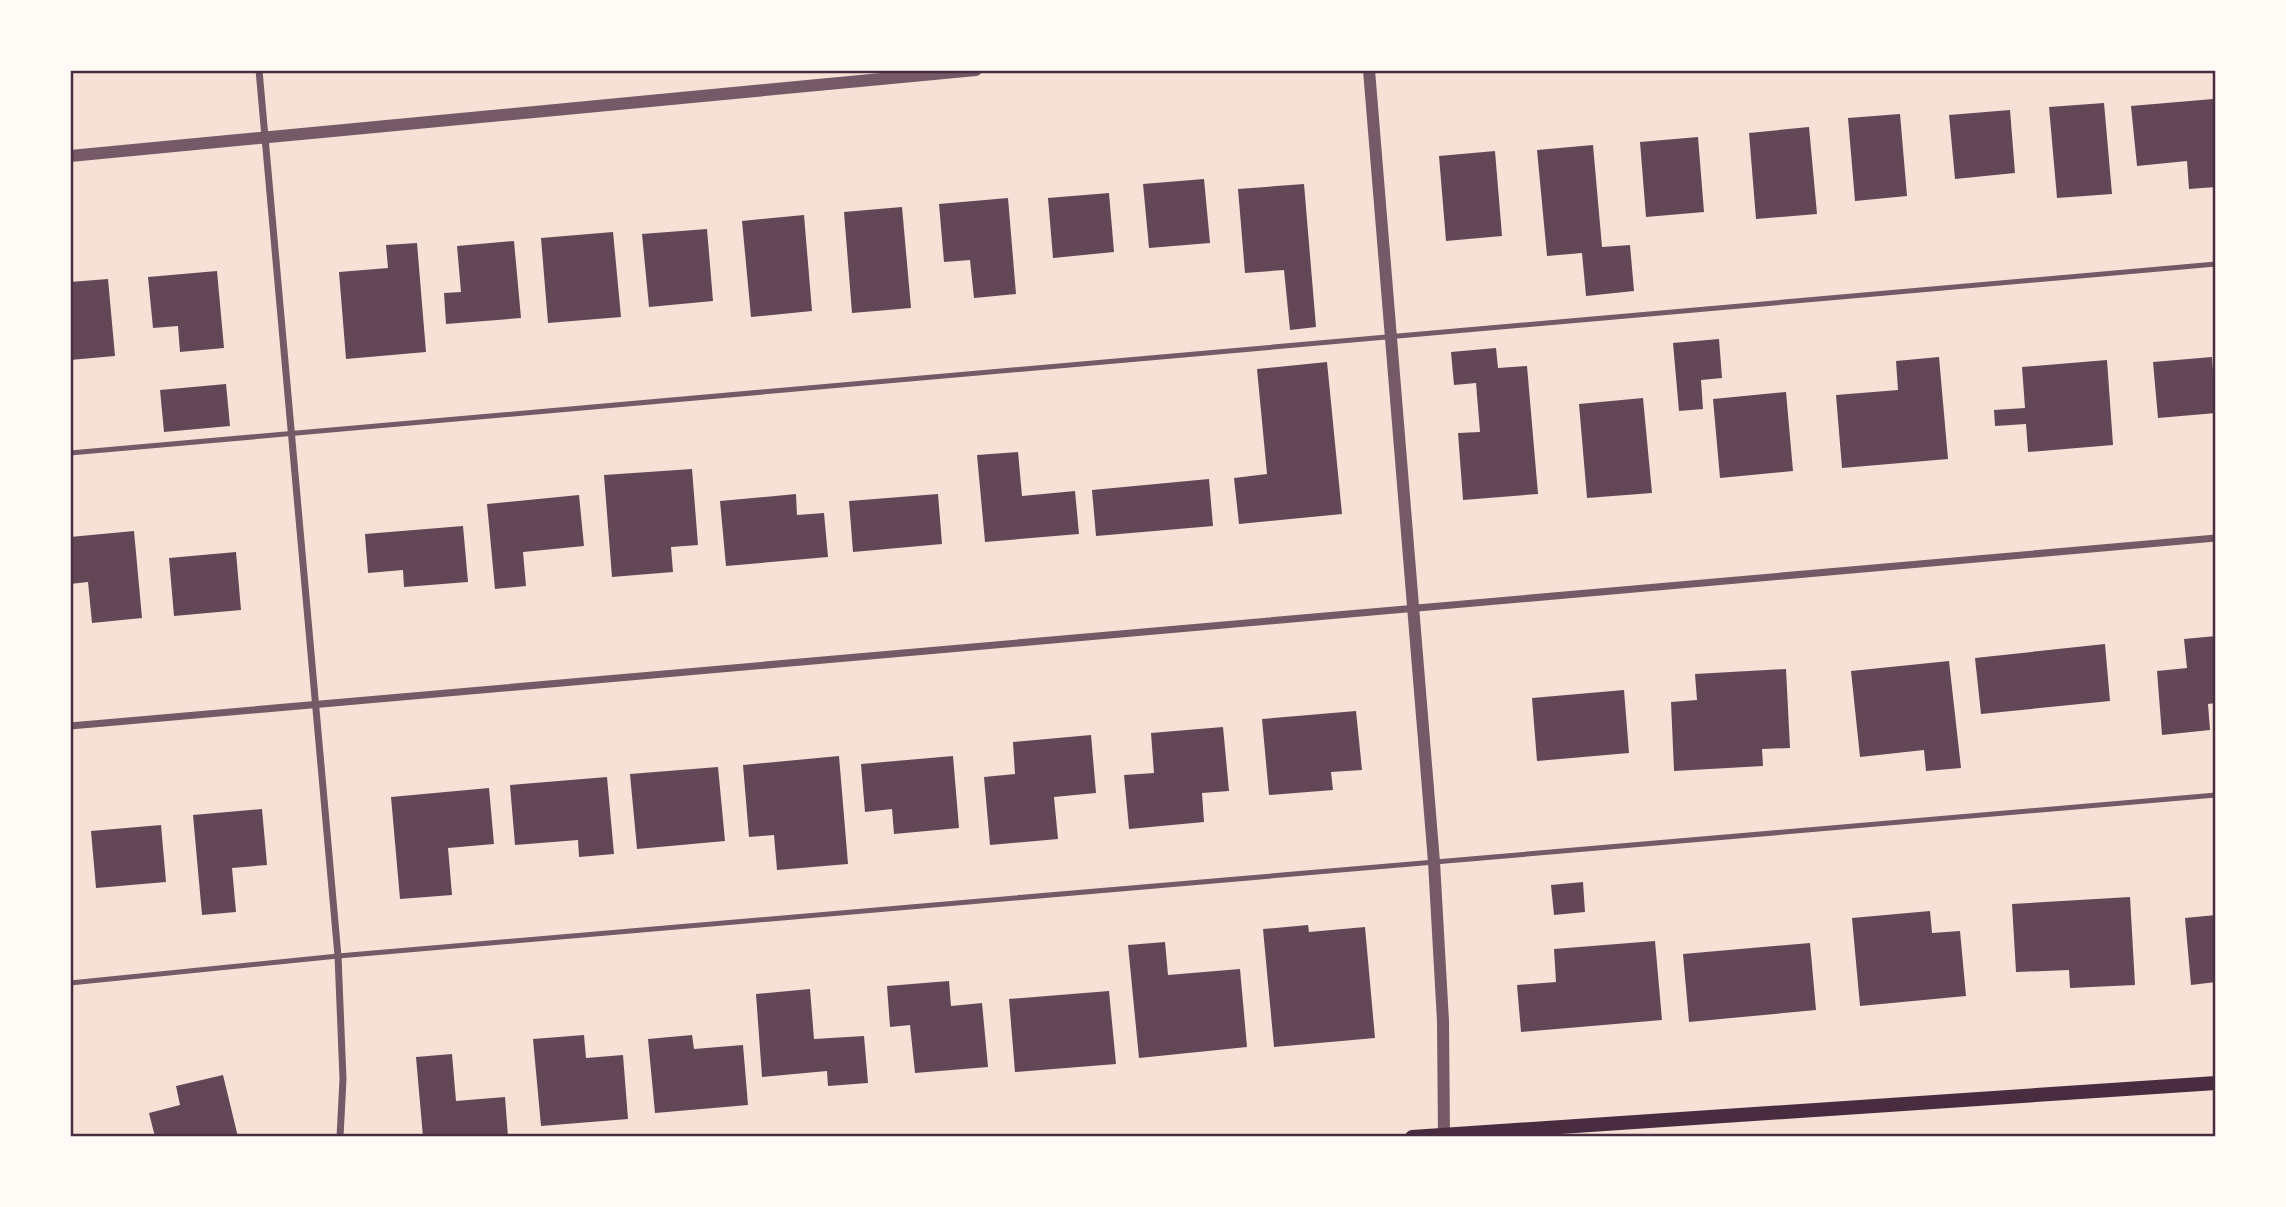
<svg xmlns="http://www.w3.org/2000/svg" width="2286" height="1207" font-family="'Golos Text',sans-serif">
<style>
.building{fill:#644757}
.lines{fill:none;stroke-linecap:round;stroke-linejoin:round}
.service{stroke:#755966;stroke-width:5}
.minor{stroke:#755966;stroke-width:7}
.tertiary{stroke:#755966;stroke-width:12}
.secondary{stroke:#4a2c40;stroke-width:14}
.neatline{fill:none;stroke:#4a2c40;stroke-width:2.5}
</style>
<rect width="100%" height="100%" fill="#f7e1d7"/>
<g class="building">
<path d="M 2213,99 L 2216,187 L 2189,189 L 2187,161 L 2137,166 L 2131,106 Z"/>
<path d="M 2104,103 L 2112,194 L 2057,198 L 2049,107 Z"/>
<path d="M 2010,110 L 2015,173 L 1955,179 L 1949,115 Z"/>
<path d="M 1900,114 L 1907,196 L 1855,201 L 1848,118 Z"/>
<path d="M 1809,127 L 1817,214 L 1756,219 L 1749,133 Z"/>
<path d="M 1698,137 L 1704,212 L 1646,217 L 1640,142 Z"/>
<path d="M 1593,145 L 1602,247 L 1630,245 L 1634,291 L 1586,296 L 1582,253 L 1547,256 L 1537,150 Z"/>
<path d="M 1495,151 L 1502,236 L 1446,241 L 1439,156 Z"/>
<path d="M 1204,179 L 1210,243 L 1149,248 L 1143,184 Z"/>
<path d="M 1304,184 L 1316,327 L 1290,330 L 1284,270 L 1245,273 L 1238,189 Z"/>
<path d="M 1109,193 L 1114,252 L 1053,258 L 1048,198 Z"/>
<path d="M 1008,198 L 1016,294 L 974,298 L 970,260 L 944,262 L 939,204 Z"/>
<path d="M 902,207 L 911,308 L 852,313 L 844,212 Z"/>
<path d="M 804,215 L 812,311 L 751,317 L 742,221 Z"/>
<path d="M 707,229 L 713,301 L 649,307 L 642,234 Z"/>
<path d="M 613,232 L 621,317 L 548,323 L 541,238 Z"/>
<path d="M 514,241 L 521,318 L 446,324 L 444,293 L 461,292 L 457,246 Z"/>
<path d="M 417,243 L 426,352 L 346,359 L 339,272 L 388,268 L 386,245 Z"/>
<path d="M 217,271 L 224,348 L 180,352 L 178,326 L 153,328 L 148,277 Z"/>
<path d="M 108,279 L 115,356 L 70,360 L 70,282 Z"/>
<path d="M 1719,339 L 1722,378 L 1701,380 L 1703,409 L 1679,411 L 1673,343 Z"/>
<path d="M 1496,348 L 1498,368 L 1527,366 L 1538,494 L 1463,500 L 1458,433 L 1480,432 L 1476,383 L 1454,385 L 1451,352 Z"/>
<path d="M 1939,357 L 1948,459 L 1842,468 L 1836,395 L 1898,390 L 1896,361 Z"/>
<path d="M 2212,357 L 2216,413 L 2158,418 L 2153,362 Z"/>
<path d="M 2107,360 L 2113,445 L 2028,452 L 2026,424 L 1995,426 L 1994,410 L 2025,408 L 2022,367 Z"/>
<path d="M 1327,362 L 1342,514 L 1239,524 L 1234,478 L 1267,474 L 1257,369 Z"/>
<path d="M 226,384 L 230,426 L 164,432 L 160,390 Z"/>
<path d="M 1786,392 L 1793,471 L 1720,478 L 1713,399 Z"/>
<path d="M 1643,398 L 1652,493 L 1587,498 L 1579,404 Z"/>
<path d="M 1018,452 L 1022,496 L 1075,491 L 1079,534 L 985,542 L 977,455 Z"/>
<path d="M 692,469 L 698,545 L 671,547 L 673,572 L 612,577 L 604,475 Z"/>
<path d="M 1209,479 L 1213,526 L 1096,536 L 1092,490 Z"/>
<path d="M 796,494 L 797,515 L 824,513 L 828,557 L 726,566 L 720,501 Z"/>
<path d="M 938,494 L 942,544 L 853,552 L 849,501 Z"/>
<path d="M 579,495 L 584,546 L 523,552 L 526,586 L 495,589 L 487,504 Z"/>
<path d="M 463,526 L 468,582 L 404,587 L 403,570 L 368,573 L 365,534 Z"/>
<path d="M 134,531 L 142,618 L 92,623 L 88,582 L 70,584 L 70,537 Z"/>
<path d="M 236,552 L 241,610 L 174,616 L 169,558 Z"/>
<path d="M 2216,636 L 2216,703 L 2208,704 L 2210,730 L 2162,735 L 2157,671 L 2187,668 L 2184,639 Z"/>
<path d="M 2105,644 L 2110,701 L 1981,714 L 1975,658 Z"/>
<path d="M 1949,661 L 1961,768 L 1926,771 L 1924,750 L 1860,757 L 1851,671 Z"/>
<path d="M 1786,669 L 1790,748 L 1762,749 L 1763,766 L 1674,771 L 1671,702 L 1697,700 L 1695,674 Z"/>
<path d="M 1624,690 L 1629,753 L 1537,761 L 1532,698 Z"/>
<path d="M 1356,711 L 1362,770 L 1331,772 L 1333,790 L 1269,795 L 1262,719 Z"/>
<path d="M 1223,727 L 1229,791 L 1202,793 L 1204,822 L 1129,829 L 1124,775 L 1154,773 L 1151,733 Z"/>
<path d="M 1091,735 L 1096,793 L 1054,797 L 1058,839 L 990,845 L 984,777 L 1015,774 L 1013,742 Z"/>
<path d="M 839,756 L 848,864 L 777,870 L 774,835 L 749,837 L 743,765 Z"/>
<path d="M 953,756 L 959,828 L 894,834 L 892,809 L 865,812 L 861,764 Z"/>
<path d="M 718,767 L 725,841 L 637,849 L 630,774 Z"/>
<path d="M 607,777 L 614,854 L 579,857 L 578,840 L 515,845 L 510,785 Z"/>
<path d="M 489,788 L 494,844 L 448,848 L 452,895 L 400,899 L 391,797 Z"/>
<path d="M 262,809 L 267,865 L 232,868 L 236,912 L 202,915 L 193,815 Z"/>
<path d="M 161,825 L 166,882 L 96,888 L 91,831 Z"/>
<path d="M 1583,882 L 1585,912 L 1554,915 L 1551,885 Z"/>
<path d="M 2130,897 L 2135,985 L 2070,988 L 2069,970 L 2016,972 L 2012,904 Z"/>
<path d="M 1930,911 L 1932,933 L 1960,931 L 1966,996 L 1860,1006 L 1852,918 Z"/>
<path d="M 2216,915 L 2216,982 L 2191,985 L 2185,918 Z"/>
<path d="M 1308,925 L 1309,932 L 1365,927 L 1375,1038 L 1274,1047 L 1263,929 Z"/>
<path d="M 1655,941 L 1662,1020 L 1521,1032 L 1517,985 L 1556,982 L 1554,949 Z"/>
<path d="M 1165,942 L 1168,975 L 1240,969 L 1247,1047 L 1139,1058 L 1128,945 Z"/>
<path d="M 1810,943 L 1816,1010 L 1689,1022 L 1683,954 Z"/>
<path d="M 949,981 L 951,1006 L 982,1003 L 988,1067 L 915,1073 L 910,1025 L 890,1027 L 887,986 Z"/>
<path d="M 810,989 L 814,1039 L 864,1036 L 868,1083 L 828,1086 L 827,1071 L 762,1077 L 756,994 Z"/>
<path d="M 1109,991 L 1116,1064 L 1015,1072 L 1009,999 Z"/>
<path d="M 584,1035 L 586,1058 L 623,1055 L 628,1119 L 541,1126 L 533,1039 Z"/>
<path d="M 692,1035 L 694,1049 L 743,1045 L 748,1105 L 655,1113 L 648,1039 Z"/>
<path d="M 452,1054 L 456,1101 L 505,1097 L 508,1137 L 423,1137 L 416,1057 Z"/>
<path d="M 223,1075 L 238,1137 L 155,1137 L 149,1113 L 180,1105 L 176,1086 Z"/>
</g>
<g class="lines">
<g class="service">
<path d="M 70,453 L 2216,264"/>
<path d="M 70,983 L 338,956 L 2216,795"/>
</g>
<g class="minor">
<path d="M 259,70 L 338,956 L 343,1079 L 340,1137"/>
<path d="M 70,726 L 2216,538"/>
</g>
<g class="tertiary">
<path d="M 1369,70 L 1434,862 L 1443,1021 L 1444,1137"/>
<path d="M 70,156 L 976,70"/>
</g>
<path class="secondary" d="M 1412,1137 L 2216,1083"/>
</g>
<rect width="2286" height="1207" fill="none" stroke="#fffaf5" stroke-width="144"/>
<rect x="72" y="72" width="2142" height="1063" class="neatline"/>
</svg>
